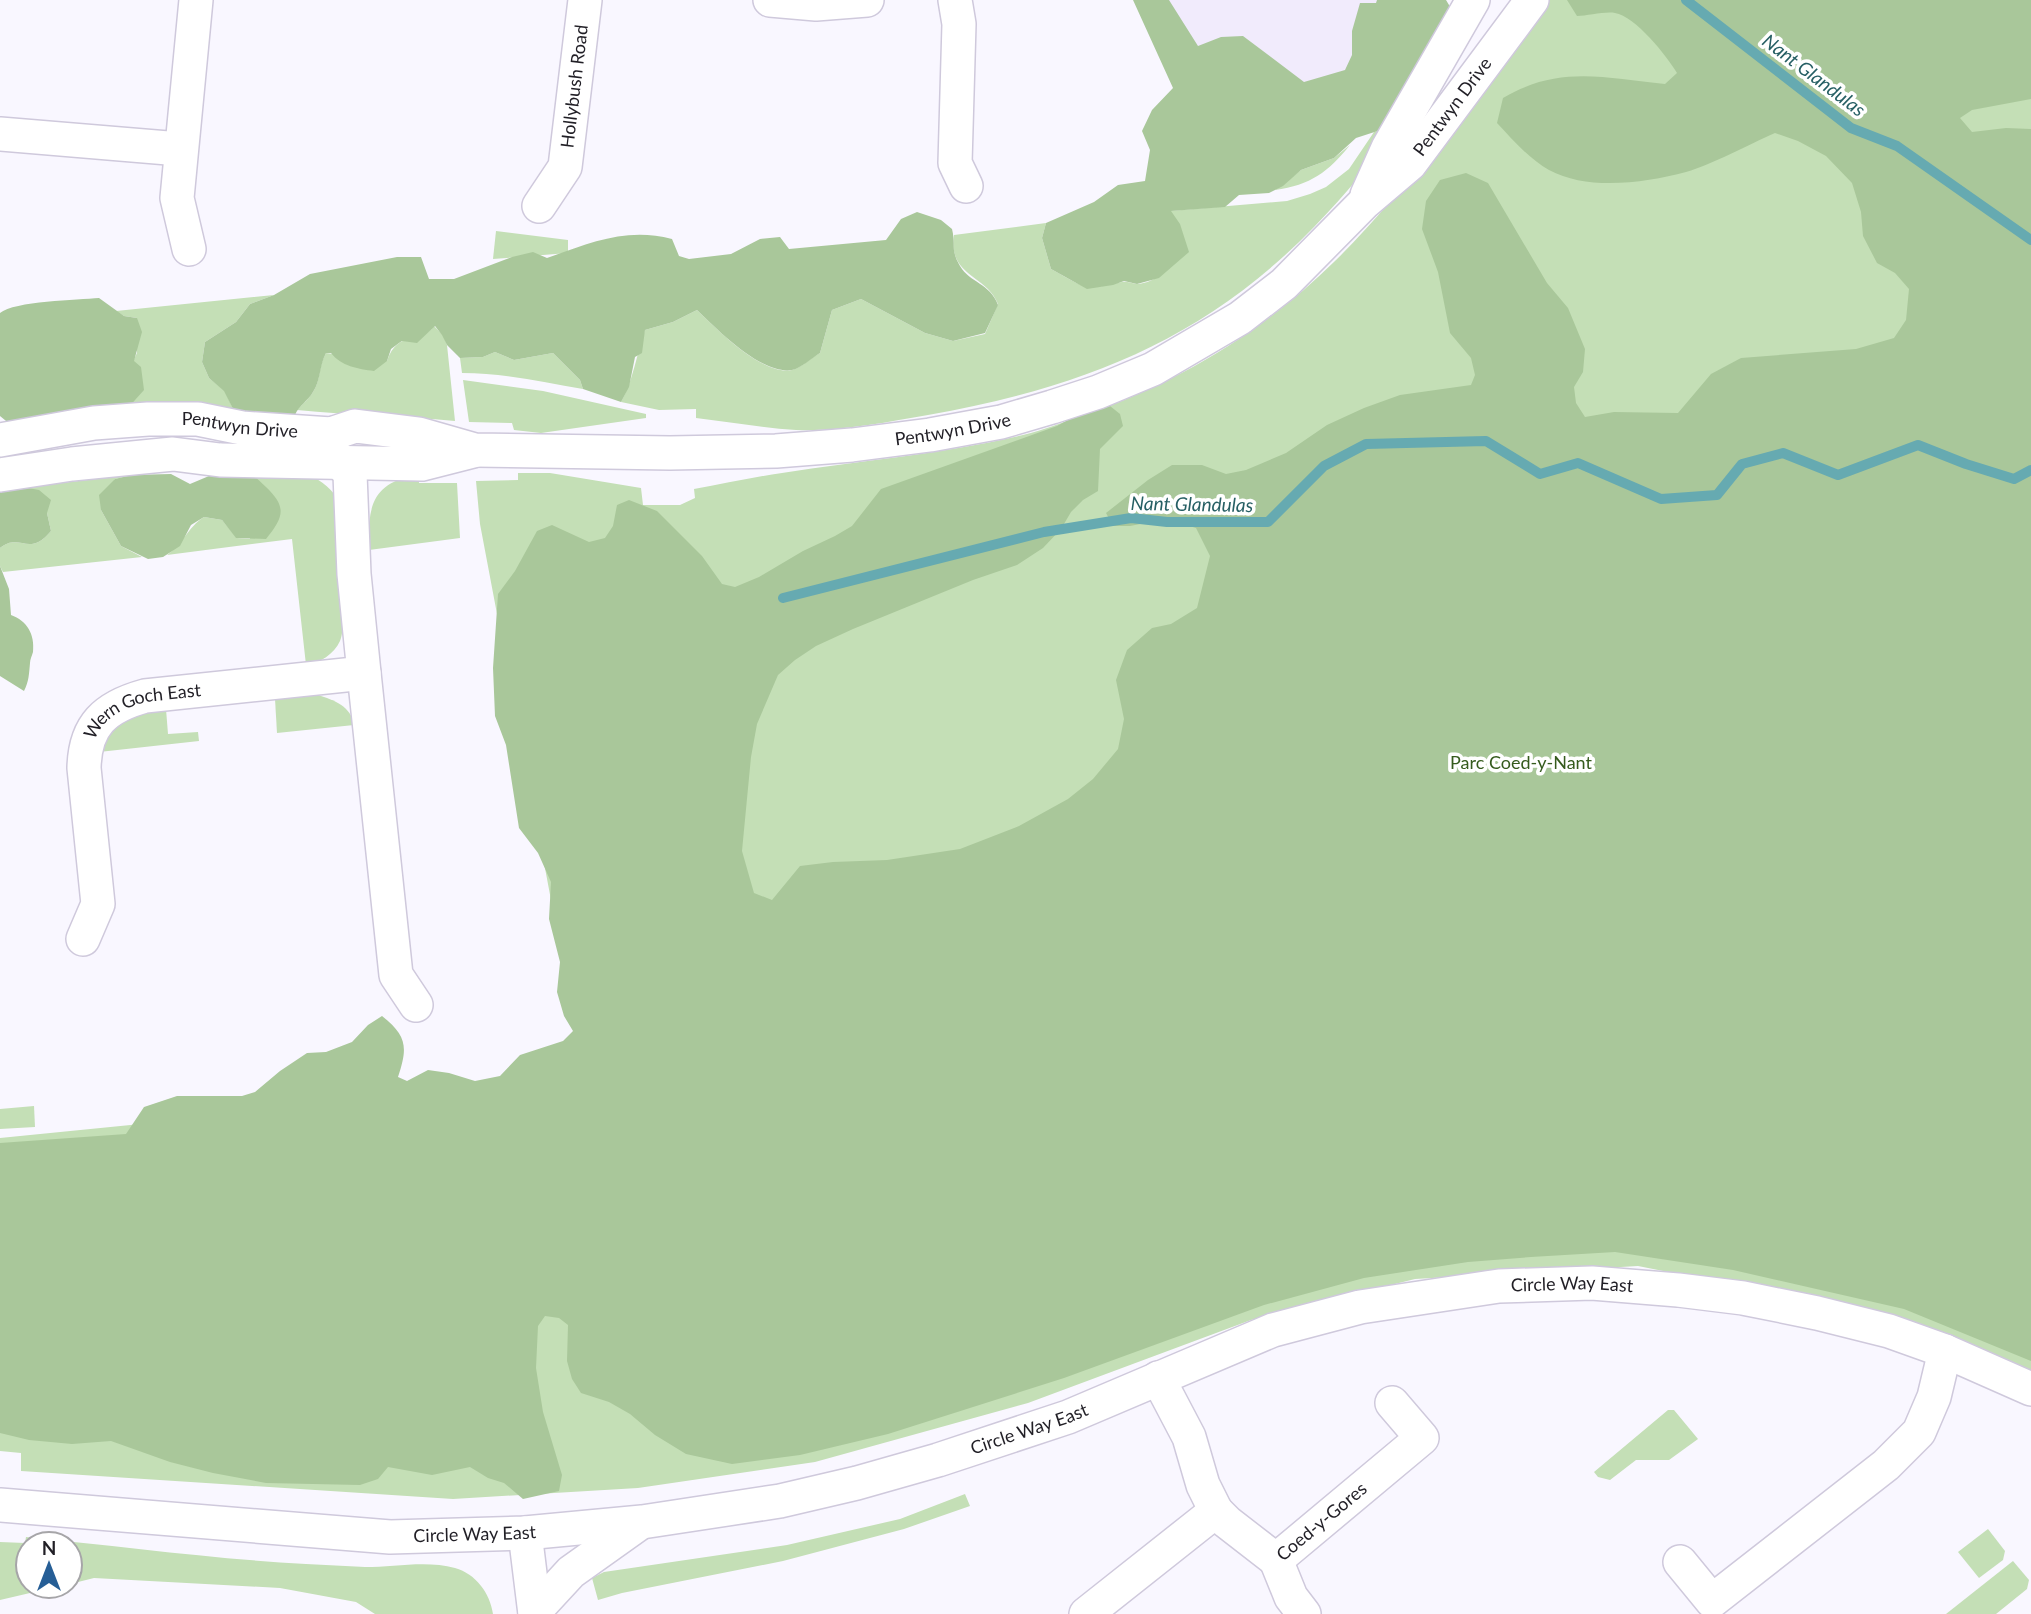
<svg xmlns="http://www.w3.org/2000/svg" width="2031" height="1614" font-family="Lato,sans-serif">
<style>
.industrial{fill:#f1ebfc}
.green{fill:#c4dfb6}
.forest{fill:#a9c79a}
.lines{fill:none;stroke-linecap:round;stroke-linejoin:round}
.stream{stroke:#66aab1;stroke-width:10}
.minor-casing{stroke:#cfc9dc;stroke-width:36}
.minor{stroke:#fff;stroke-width:33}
.labels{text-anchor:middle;stroke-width:7;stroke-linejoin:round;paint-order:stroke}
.street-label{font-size:18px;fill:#211f26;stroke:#fff}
.park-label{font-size:18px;fill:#355b1d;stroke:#fff}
.water-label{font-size:19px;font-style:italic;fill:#265f64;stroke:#fff}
</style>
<rect width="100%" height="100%" fill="#f9f7ff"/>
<path class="industrial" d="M 1163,0 L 1410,0 L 1262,161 Z"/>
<g class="green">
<path d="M 1542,0 L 2031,0 L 2031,1375 L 1900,1318 L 1638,1266 L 1415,1279 L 1251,1320 L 1028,1403 L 815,1462 L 638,1488 L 453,1499 L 21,1471 L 21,1453 L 0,1451 L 0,1138 L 585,1080 L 480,524 L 476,481 L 518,480 L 518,473 L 550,473 L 641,488 L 643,505 L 680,505 L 695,498 L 694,489 C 723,484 753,477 782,473 C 863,460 944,454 1023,435 C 1044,430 1064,422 1084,415 C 1178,383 1264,331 1335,261 C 1414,184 1476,88 1542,0 Z"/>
<path d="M 1393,126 C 1371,165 1346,194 1315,226 C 1205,340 1081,388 928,415 C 887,422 838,432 796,430 C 763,428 730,422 696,418 L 696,409 L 659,410 L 621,402 C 633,381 637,353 645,330 L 673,322 L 697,310 C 717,329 762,376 792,370 C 801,368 812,357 820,353 L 832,310 L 861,299 L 925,333 L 953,341 L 985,334 L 998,304 C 986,274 948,277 954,235 L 1046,223 L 1042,238 L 1051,269 C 1086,288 1082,291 1122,282 C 1127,281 1132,284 1138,284 C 1156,282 1167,270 1179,259 L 1170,211 L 1287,201 L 1310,194 L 1326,187 L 1349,169 L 1374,132 Z"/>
<path d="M 1350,145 C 1328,172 1311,185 1275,190 L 1301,170 L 1334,158 Z"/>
<path d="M 496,231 L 568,240 L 568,253 L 493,259 Z"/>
<path d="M 274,295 L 250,304 L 236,322 L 205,342 L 202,362 L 209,378 L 225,391 L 233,409 L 126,410 L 133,361 L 137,353 L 137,318 L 124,316 L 116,311 Z"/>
<path d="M 434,326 L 443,335 L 447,345 L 455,421 C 402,416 350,415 297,410 C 302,404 309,399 313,392 C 321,380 318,367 326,353 L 387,361 C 398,329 420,345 434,326 Z"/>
<path d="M 495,352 L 514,360 L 553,353 L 580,380 L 583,389 C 543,382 503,373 462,373 L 460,358 L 483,357 Z"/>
<path d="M 463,380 L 543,391 L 646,414 L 646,418 L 541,433 L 514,430 L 512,423 L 469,422 Z"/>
<path d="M 248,470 C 281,472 313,466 335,495 C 336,523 349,621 340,641 C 334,654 320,663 306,665 L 292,539 L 167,555 C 184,543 187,528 204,517 L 222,520 L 237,538 L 250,539 Z"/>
<path d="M 418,474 L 419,483 L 457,483 L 460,538 L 369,550 C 368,507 370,484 418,474 Z"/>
<path d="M 131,475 L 115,479 L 101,510 L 121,546 L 142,557 L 3,572 L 0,566 L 0,548 C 20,532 29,558 51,531 L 47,513 L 26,487 Z"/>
<path d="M 318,695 C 334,700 351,706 354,725 L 277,733 L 275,699 Z"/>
<path d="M 166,709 L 168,734 L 198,732 L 199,741 L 99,752 C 101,748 102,741 105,736 C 115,718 147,711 166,709 Z"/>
<path d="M 34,1106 L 35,1127 L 0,1129 L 0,1109 Z"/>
<path d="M 1668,1410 L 1674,1410 L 1698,1439 L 1669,1460 L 1636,1460 L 1610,1480 L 1598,1477 L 1594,1472 Z"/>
<path d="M 965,1494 L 970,1506 L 904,1529 L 783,1561 L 622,1593 L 598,1600 L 592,1578 L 604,1572 L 787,1545 L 900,1519 Z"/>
<path d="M 1988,1529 L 2005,1551 L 2003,1560 L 1979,1578 L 1958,1552 Z"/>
<path d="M 26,1537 C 119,1546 213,1559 306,1564 C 326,1565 345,1566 365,1567 C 394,1567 427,1560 455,1568 C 476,1574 490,1593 493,1614 L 375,1614 L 356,1602 L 280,1588 L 94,1578 L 70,1584 L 70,1544 L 28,1544 L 28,1586 L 60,1586 L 0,1600 L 0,1542 L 25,1543 Z"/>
<path d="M 2013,1561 L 2029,1580 L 2027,1589 L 1996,1614 L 1946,1614 Z"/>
</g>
<g class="forest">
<path d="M 1133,0 L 1169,0 L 1198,46 L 1221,37 L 1243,36 L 1304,82 L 1345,70 L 1352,55 L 1352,31 L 1360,3 L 1376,3 L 1377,0 L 1446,0 L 1455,15 L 1393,126 L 1356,138 L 1334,158 L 1301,170 L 1283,186 L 1269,193 L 1239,195 L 1225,207 L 1171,211 L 1180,224 L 1189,252 L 1159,278 L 1137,284 L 1124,281 L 1113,285 L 1087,289 L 1051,269 L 1042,238 L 1046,223 L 1094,202 L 1118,185 L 1145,181 L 1150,150 L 1142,131 L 1152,110 L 1173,88 Z"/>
<path d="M 1567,0 L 2031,0 L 2031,99 L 1972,110 L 1960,118 L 1972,132 L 2006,128 L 2031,129 L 2031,1361 L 1904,1309 L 1733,1270 L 1615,1252 L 1531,1257 L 1468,1262 L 1364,1278 L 1264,1305 L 1064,1378 L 888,1434 L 800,1455 L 732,1464 L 686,1454 L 655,1435 L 630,1414 L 609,1402 L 581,1393 L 572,1379 L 567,1361 L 568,1325 L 559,1318 L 545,1316 L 538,1326 L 536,1368 L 543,1412 L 562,1475 L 559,1491 L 523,1499 L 504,1483 L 488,1478 L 470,1467 L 432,1475 L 388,1467 L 378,1479 L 360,1485 L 266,1483 L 213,1473 L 170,1462 L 111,1441 L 72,1444 L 29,1440 L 0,1433 L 0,1143 L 126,1134 L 144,1107 L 177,1096 L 242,1096 L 255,1092 L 280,1071 L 307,1053 L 326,1052 L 352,1042 L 368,1025 L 382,1016 C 407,1036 408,1047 398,1077 L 407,1081 L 428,1070 L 449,1073 L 475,1081 L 500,1076 L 520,1055 L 563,1041 L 573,1031 L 564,1016 L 557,992 L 560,962 L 549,919 L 551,882 L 538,853 L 519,828 L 506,745 L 495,716 L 493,668 L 498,594 L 515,571 L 537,531 L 552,525 L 589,542 L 605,538 L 613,526 L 617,505 L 629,500 L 657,511 L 702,556 L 722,584 L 735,587 L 759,577 L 803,551 L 835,536 L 852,526 L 881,489 L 1057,426 L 1091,407 L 1110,406 L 1120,414 L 1123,426 L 1100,449 L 1098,491 L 1083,500 L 1071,512 L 1061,529 L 1043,548 L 1017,565 L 973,580 L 853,629 L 816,646 L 795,660 L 778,675 L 757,724 L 751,757 L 742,851 L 754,893 L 772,900 L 800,866 L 833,862 L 887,860 L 960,849 L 1019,826 L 1068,799 L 1093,779 L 1118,749 L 1124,719 L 1116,680 L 1127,650 L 1152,628 L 1171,624 L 1197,608 L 1210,556 L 1196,528 L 1166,519 L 1130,526 L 1113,526 L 1106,513 L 1148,480 L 1172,465 L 1202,465 L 1226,474 L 1246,470 L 1286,453 L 1327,425 L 1364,408 L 1400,395 L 1471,385 L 1475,375 L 1471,358 L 1450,333 L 1438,272 L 1422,229 L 1426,201 L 1440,180 L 1466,173 L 1488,183 L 1547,283 L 1568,308 L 1585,349 L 1583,372 L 1574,387 L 1576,403 L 1585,417 L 1614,412 L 1678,413 L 1711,374 L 1741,358 L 1856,349 L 1894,338 L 1906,320 L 1909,289 L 1895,273 L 1877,263 L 1863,236 L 1861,212 L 1852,183 L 1826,156 L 1798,141 L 1775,133 C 1748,145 1713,164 1686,172 C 1644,183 1588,191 1549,170 C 1529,159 1512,139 1497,123 L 1503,98 C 1559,65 1604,78 1665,84 L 1677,73 C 1667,56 1635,16 1615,13 C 1606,11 1587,16 1577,16 Z"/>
<path d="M 917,212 L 941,220 L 952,229 C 956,245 950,249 960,266 C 970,283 990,283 998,305 L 985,333 L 953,341 L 925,333 L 861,299 L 832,310 L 820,353 C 812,358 801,368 792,370 C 761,375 717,329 697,310 L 673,322 L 645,330 L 642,353 L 635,357 L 629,387 L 621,402 L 583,389 L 580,380 L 553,353 L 514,360 L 495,352 L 483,357 L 460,358 L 447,345 L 442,335 L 435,326 L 417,343 L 402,341 L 399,343 L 391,349 L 387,361 L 374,371 C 358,369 341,366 331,353 L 326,353 C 319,366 321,380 313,392 C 308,401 299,405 295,415 L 246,419 L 233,409 L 224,391 L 209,378 L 202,362 L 205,342 L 236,322 L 250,304 L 274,295 L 310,274 L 397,257 L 421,257 L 429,279 L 454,279 L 512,257 L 533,252 L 547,258 C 590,243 626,227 672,239 L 679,256 L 689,259 L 731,254 L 760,239 L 780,237 L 789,249 L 886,240 L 901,219 Z"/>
<path d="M 99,298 L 124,316 L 137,318 L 142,332 L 134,361 L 141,367 L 144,390 L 126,410 L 11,425 L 0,416 L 0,313 C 14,301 78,300 99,298 Z"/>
<path d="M 228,468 C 248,470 251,473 266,487 C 287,507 284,517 266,539 L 236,538 L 222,520 L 204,517 L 191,525 L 180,546 L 163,557 L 148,559 L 121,546 L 101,510 L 99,495 L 115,479 L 131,475 L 171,474 L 190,484 Z"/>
<path d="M 17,486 L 39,490 L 51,500 L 47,513 L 51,531 C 29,558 20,532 0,548 L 0,488 Z"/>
<path d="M 0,566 L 9,589 L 11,615 C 27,621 35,634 33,652 C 32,656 30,659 30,663 C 29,674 29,681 24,691 L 0,676 Z"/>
</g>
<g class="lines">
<g class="stream">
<path d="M 1686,0 L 1851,128 L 1897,146 L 2031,240"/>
<path d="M 783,598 L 1044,532 L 1131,518 L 1167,522 L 1268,522 L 1324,466 L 1366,444 L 1486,441 L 1540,474 L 1578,463 L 1661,499 L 1717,495 L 1742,464 L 1783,453 L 1838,475 L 1918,445 L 1966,464 L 2014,479 L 2031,470"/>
</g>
<g class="minor-casing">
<g id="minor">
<path d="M 770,0 L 816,4 L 867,0"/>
<path d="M 955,0 L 959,24 L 955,163 L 966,186"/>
<path d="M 0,134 L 180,149"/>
<path d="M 1367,195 L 1388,148 L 1473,0"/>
<path id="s1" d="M 539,206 L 565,167 L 585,0"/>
<path d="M 189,249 L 177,198 L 196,0"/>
<path id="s2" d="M 0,440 L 94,423 L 148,419 L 198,419 L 242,428 L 331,434 L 355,426 L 419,434 L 475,450 L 670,453 L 776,451 L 852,445 L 930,435 L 1001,422 L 1052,407 L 1098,392 L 1153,369 L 1240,318 L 1284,284 L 1364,203 L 1410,164 L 1532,0"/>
<path d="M 0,475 L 72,464 L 173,454 L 220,460 L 422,464 L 473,451"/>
<path d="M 364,673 L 396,975 L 416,1005"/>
<path id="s3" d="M 83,939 L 98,904 L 84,768 C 85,725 105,707 145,696 L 364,673 L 354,574 L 350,474 L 331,450 L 331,434"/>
<path d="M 1158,1378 L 1189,1437 L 1203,1485 L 1216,1511"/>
<path id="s4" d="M 0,1505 L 390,1537 L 525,1533 L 642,1522 L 780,1501 L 857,1483 L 938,1460 L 1068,1417 L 1273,1330 L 1360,1307 L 1499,1286 L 1592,1283 L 1678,1290 L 1743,1298 L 1817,1313 L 1889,1331 L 1945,1351 L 2031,1389"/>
<path d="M 525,1533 L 535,1614"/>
<path d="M 1276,1560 L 1291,1597 L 1304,1614"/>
<path d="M 1680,1562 L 1712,1601 L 1886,1465 L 1919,1432 L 1934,1397 L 1945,1351"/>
<path d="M 535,1611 L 571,1572 L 637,1525"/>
<path id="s5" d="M 1086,1614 L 1216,1511 L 1227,1522 L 1276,1560 L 1422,1438 L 1392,1403"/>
</g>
</g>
<use href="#minor" class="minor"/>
</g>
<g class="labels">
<g class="street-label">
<text dy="6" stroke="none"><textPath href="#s1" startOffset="128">Hollybush Road</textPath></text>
<text dy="6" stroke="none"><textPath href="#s2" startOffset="1573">Pentwyn Drive</textPath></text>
<text dy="6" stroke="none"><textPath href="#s2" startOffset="242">Pentwyn Drive</textPath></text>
<text dy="6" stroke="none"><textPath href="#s2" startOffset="961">Pentwyn Drive</textPath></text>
<text dy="6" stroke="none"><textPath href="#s3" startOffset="270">Wern Goch East</textPath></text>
<text dy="6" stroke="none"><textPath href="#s4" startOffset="1610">Circle Way East</textPath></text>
<text dy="6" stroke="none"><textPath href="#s4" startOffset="1043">Circle Way East</textPath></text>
<text dy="6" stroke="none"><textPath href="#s5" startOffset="303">Coed-y-Gores</textPath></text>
<text dy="6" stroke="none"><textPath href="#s4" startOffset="476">Circle Way East</textPath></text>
</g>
<g class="park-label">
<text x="1521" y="769">Parc Coed-y-Nant</text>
</g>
<g class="water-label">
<text transform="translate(1814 75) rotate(37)" y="7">Nant Glandulas</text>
<text transform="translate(1192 504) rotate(1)" y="7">Nant Glandulas</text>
</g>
</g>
<g transform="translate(49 1565)"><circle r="33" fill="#ffffff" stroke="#a6a5a8" stroke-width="2"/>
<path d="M0-5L12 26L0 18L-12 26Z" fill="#265e96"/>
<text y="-10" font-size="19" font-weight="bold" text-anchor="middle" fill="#211f26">N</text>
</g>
</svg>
